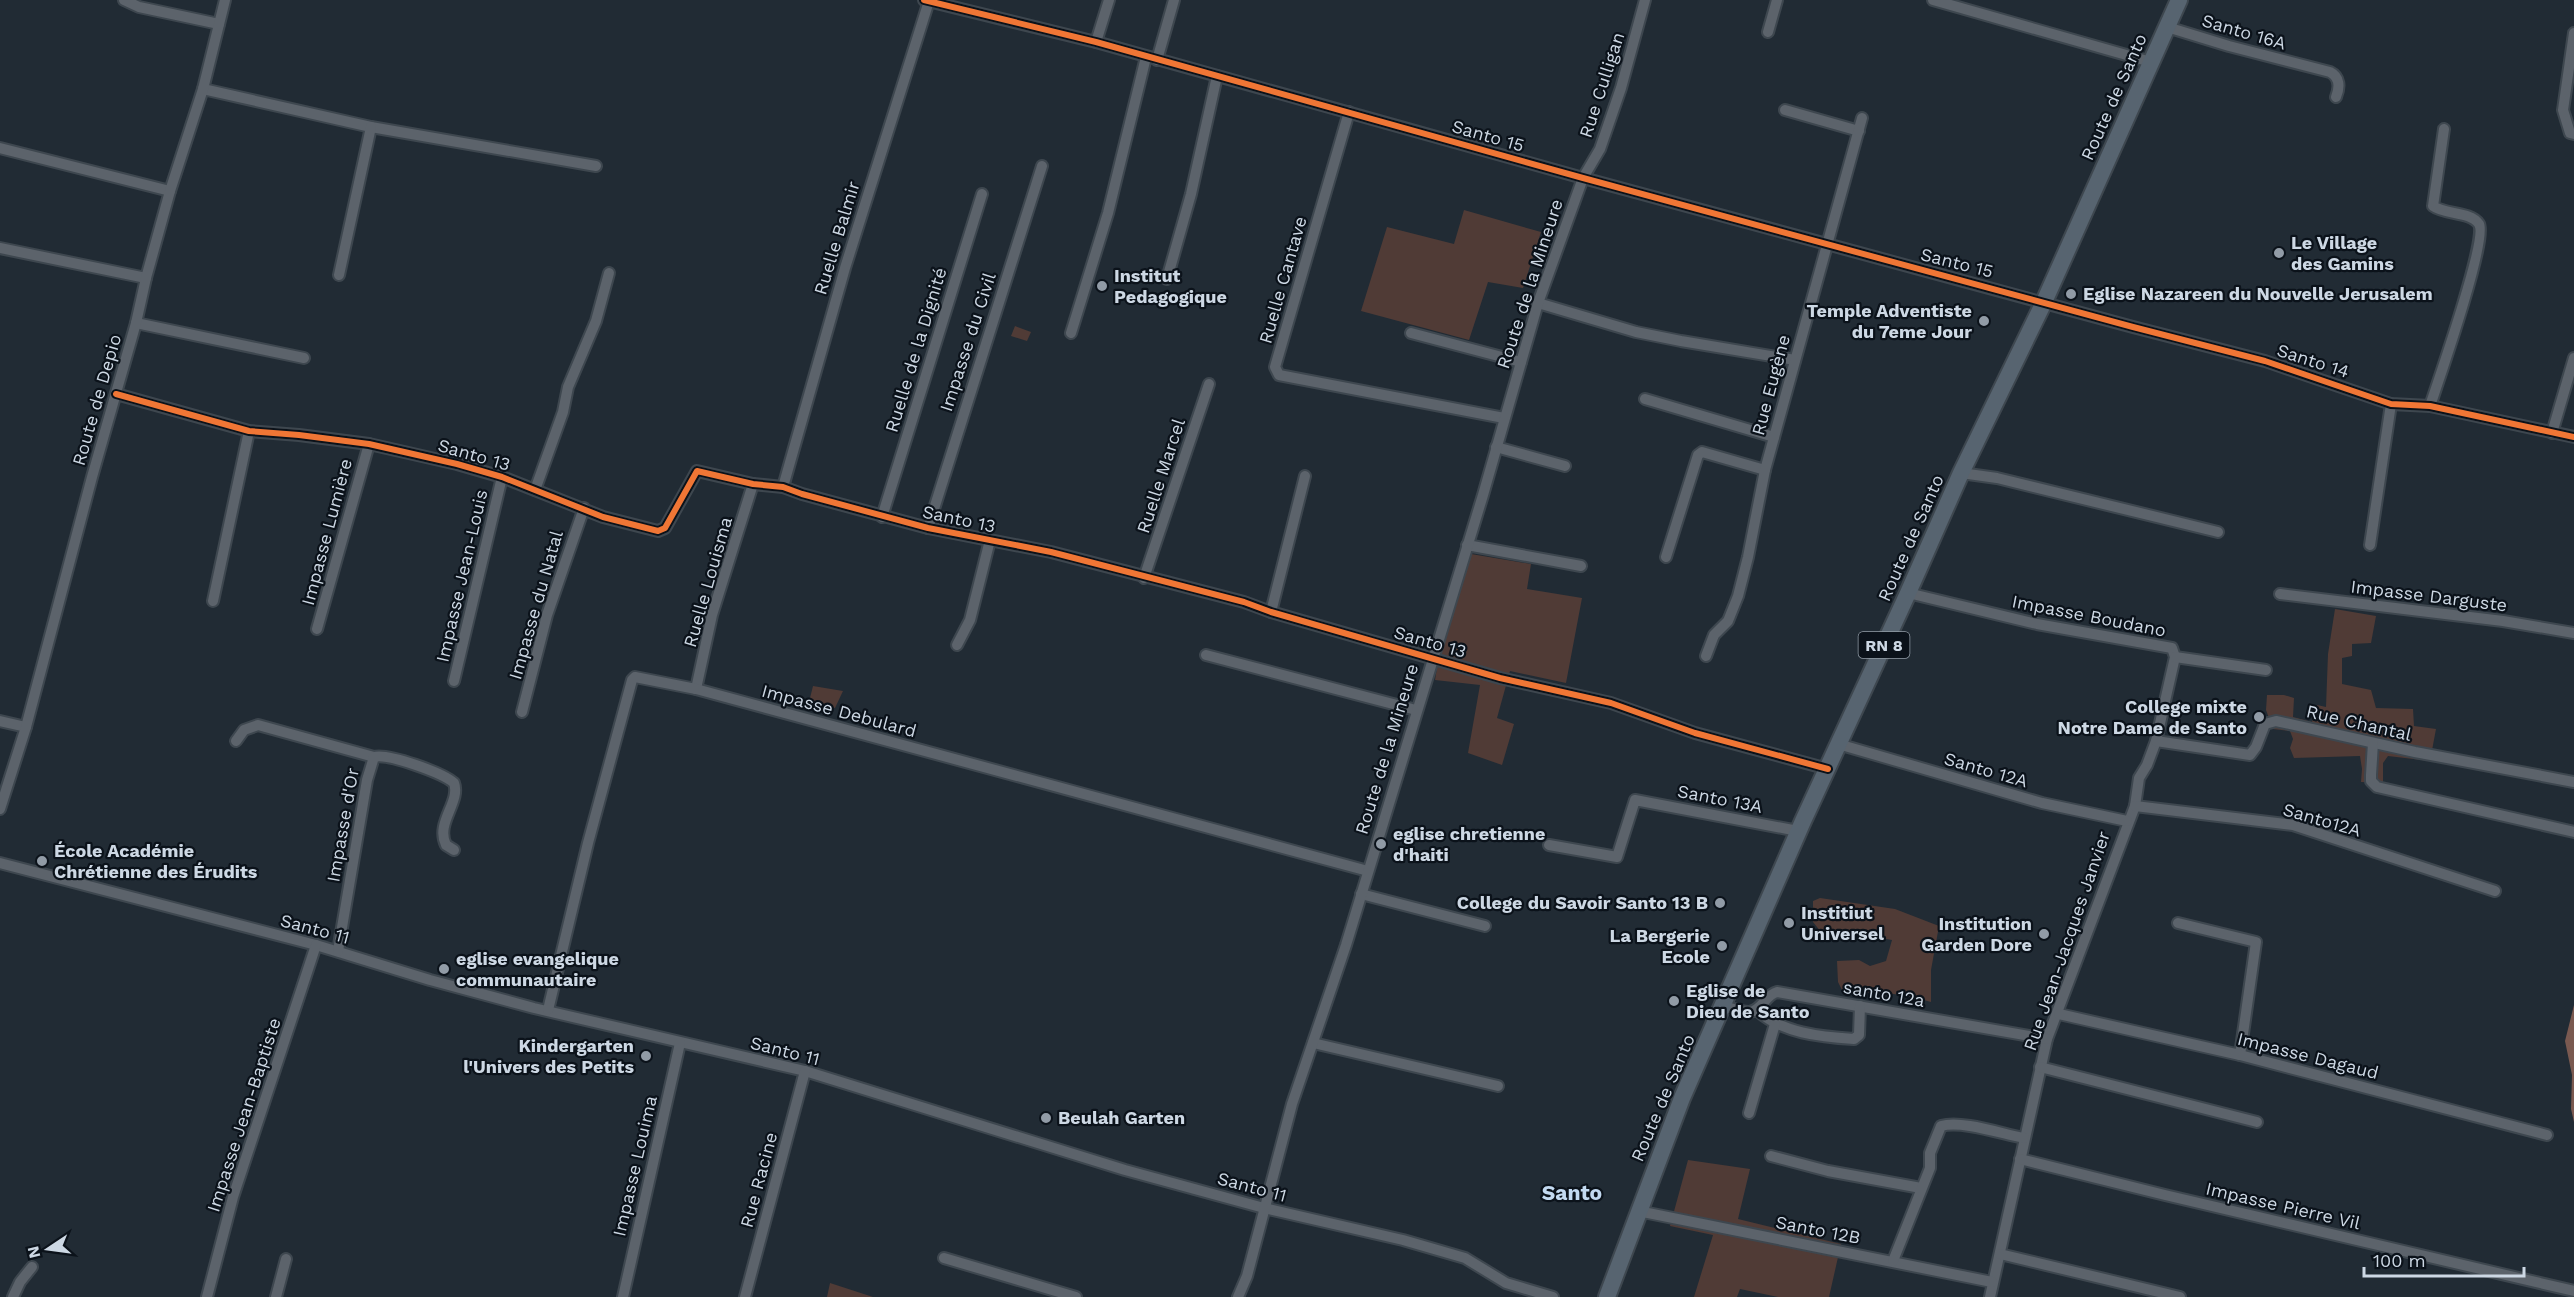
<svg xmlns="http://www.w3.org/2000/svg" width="2574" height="1297" font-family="'Work Sans',sans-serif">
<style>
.green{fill:#503b36}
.water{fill:#7a5950}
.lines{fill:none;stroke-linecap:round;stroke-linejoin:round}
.street-casing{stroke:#3e474f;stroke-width:14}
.primary-casing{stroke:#3e474f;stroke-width:20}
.street{stroke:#5c636b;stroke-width:10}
.primary{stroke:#576470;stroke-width:16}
.cycleway-casing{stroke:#0b121a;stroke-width:10}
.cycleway{stroke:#f07635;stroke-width:6}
.poi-dot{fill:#919ba6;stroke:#0b121a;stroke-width:2}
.labels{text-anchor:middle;stroke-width:4.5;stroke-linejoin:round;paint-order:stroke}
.shield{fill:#0b121a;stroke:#939da7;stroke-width:1.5}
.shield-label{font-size:16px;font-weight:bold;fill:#cdd8e4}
.street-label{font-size:18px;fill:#cdd8e4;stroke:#0b121a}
.poi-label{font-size:18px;font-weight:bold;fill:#cdd8e4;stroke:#0b121a;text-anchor:start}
.quarter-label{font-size:21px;font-weight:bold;fill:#c3daf1;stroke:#0b121a}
</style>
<rect width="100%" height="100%" fill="#212b34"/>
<g class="green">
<path d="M 1464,210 L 1541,232 L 1523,288 L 1488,282 L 1469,340 L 1361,311 L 1387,227 L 1454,244 Z"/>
<path d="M 1015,326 L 1031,332 L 1027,341 L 1011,336 Z"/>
<path d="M 1471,554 L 1531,564 L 1527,589 L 1582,598 L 1566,683 L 1510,671 L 1497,718 L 1514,724 L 1502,765 L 1468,753 L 1480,685 L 1435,680 L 1439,655 Z"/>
<path d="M 2335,609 L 2376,616 L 2371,643 L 2352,644 L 2352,656 L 2342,658 L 2342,684 L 2371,690 L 2376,708 L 2413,709 L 2414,726 L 2436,729 L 2430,761 L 2388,756 L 2383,763 L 2383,783 L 2361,782 L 2362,769 L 2360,756 L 2294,758 L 2290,748 L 2293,739 L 2290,731 L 2273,729 L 2266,710 L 2267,695 L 2284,695 L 2294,698 L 2293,717 L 2312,722 L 2317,705 L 2326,707 L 2328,654 Z"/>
<path d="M 813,686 L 843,691 L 835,708 L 809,702 Z"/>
<path d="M 1820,898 L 1895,909 L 1939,926 L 1931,970 L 1931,1002 C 1899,992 1877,992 1844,994 L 1838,982 L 1837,961 L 1859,960 L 1870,966 L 1886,961 L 1892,940 L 1844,932 L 1821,932 L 1813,922 L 1813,901 Z"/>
<path d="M 1688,1160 L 1750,1169 L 1738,1219 L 1841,1244 L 1829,1297 L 1778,1297 L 1740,1289 L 1737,1297 L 1694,1297 L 1713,1235 L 1670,1226 Z"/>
<path d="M 830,1283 L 873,1297 L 827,1297 Z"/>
</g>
<path class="water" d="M 2574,1005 L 2574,1122 L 2571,1109 L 2572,1075 L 2565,1041 Z"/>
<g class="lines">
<g class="street-casing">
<g id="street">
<path d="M 124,0 L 139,7 L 219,24"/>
<path d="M 924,0 L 1096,42 L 1583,178 L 2133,327 L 2265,361 L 2391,404 L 2430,406 L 2574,437"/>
<path d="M 1933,0 L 2151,62"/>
<path d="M 2167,27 L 2229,46 L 2330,72 C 2340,77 2340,87 2336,97"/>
<path d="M 1768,32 L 1777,0"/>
<path d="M 2574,33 L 2563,110 L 2570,133 L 2574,134"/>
<path d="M 1096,42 L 1109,0"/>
<path d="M 1157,60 L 1174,0"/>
<path d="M 203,89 L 371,127 L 596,166"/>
<path d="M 1785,110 L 1859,131"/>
<path d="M 1349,112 L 1275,367 L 1279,375 L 1504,418"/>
<path d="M 0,148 L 170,191"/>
<path d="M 0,248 L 146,278"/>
<path d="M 339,275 L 371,127"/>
<path d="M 1167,279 L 1191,194 L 1217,76"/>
<path d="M 1538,303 L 1636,332 L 1681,341 L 1795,360"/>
<path d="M 136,323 L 304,358"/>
<path d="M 1071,333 L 1108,213 L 1146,57"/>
<path d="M 1411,333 L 1521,362"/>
<path d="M 116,394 L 249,431 L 299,435 L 369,444 L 457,464 L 502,477 L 603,517 L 658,531 L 665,528 L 697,471 L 753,484 L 783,487 L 802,494 L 928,528 L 1051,552 L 1244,602 L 1271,612 L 1500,678 L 1611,703 L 1695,733 L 1828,769"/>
<path d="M 1645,399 L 1774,437"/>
<path d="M 2430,406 C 2438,382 2488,238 2479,224 C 2470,211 2445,215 2433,206 L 2444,129"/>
<path d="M 2552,433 L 2574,358"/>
<path d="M 1496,447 L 1565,466"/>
<path d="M 1961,473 L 1997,478 L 2218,532"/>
<path d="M 783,487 L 845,268 L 929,1"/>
<path d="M 535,490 L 563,412 L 568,387 L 596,321 L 609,273"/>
<path d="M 882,517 L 982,194"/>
<path d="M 928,528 L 1042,166"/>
<path d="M 1467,545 L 1581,566"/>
<path d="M 2370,545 L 2391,404"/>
<path d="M 1666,557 L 1698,455 L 1702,452 L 1765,470"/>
<path d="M 1144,578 L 1209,384"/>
<path d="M 1908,593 L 2037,624 L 2172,648 L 2175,657 L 2156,741 L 2147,765 L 2139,778 L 2135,806 L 2047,1039 L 1990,1297"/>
<path d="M 2280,594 L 2503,621 L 2574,633"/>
<path d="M 213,601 L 249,431"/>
<path d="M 1271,612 L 1305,476"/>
<path d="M 317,629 L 369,444"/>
<path d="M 957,645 L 970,620 L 990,540"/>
<path d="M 1206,655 L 1416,710"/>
<path d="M 1706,656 L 1714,635 L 1728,621 L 1738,596 L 1748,557 L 1765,470 L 1862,118"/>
<path d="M 2175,657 L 2266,670"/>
<path d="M 454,681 L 502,477"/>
<path d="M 696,689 L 712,615 L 753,484"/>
<path d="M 522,712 L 547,615 L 584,508"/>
<path d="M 0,721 L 26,727"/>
<path d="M 236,741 L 244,730 L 258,725 L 374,757"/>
<path d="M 2156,741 L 2250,755 L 2256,747 L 2265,724 L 2276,721 L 2415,752 L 2574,782"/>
<path d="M 2373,743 L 2371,775 L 2371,781 L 2377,787 L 2574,832"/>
<path d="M 1838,744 L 2042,803 L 2127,821"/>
<path d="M 2135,806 L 2293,825 L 2495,891"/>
<path d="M 0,809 L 26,727 L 92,477 L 136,323 L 146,278 L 170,191 L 203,89 L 225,0"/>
<path d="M 1549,845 L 1617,857 L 1635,800 L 1798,831"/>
<path d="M 0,863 L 316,945 L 430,980 L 534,1008 L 805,1071 L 1125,1170 L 1264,1208 L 1403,1240 L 1465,1258 L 1506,1283 L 1553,1297"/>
<path d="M 1361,894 L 1485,926"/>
<path d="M 2178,923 L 2256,942 L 2240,1055"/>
<path d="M 338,951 L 367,780 L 374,757 C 388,753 443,773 454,783 C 461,802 435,823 446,845 L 454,850"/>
<path d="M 1724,1006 C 1731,1008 1741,1012 1749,1012 C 1762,1011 1765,995 1777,992 L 2047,1039"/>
<path d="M 548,1010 L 588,843 L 632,680 L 635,677 L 696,689 L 1368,871"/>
<path d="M 1757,1010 C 1781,1033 1821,1037 1854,1039 L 1859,1035 L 1860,1006"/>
<path d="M 2059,1014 L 2240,1055 L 2547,1135"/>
<path d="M 1313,1043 L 1498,1086"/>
<path d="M 2040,1067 L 2257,1122"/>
<path d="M 1749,1113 L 1775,1024"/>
<path d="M 1771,1156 L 1828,1171 L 1921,1188"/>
<path d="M 2020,1159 L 2165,1195 L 2574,1291"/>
<path d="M 1638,1211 L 1992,1282"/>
<path d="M 2000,1254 L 2180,1297"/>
<path d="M 944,1258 L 1076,1297"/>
<path d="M 1893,1261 L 1930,1168 L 1930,1153 L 1941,1126 C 1962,1120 2002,1134 2024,1138"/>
<path d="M 13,1297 L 20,1282 L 32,1267"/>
<path d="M 207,1297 L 233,1197 L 316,945"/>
<path d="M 276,1297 L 286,1259"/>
<path d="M 623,1297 L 680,1043"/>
<path d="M 745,1297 L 805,1071"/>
<path d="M 1238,1297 L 1247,1276 L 1292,1104 L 1346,945 L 1483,495 L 1538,303 L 1583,178 L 1600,149 L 1621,88 L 1645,0"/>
</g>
</g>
<g class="primary-casing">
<path id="primary" d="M 1607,1297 L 1682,1098 L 1803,821 L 1908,593 L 1961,473 L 2044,302 L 2179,0"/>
</g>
<use href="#street" class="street"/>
<use href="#primary" class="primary"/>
<g class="cycleway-casing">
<g id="cycleway">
<path d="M 924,0 L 1096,42 L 1583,178 L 2133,327 L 2265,361 L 2391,404 L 2430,406 L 2574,437"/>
<path d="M 116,394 L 249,431 L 299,435 L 369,444 L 457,464 L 502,477 L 603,517 L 658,531 L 665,528 L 697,471 L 753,484 L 783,487 L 802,494 L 928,528 L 1051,552 L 1244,602 L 1271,612 L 1500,678 L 1611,703 L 1695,733 L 1828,769"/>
</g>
</g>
<use href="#cycleway" class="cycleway"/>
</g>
<g class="poi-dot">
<circle cx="2279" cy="253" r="6"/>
<circle cx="1102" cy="286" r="6"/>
<circle cx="2071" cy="294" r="6"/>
<circle cx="1984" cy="321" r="6"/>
<circle cx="2259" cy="717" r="6"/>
<circle cx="1381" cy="844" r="6"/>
<circle cx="42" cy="861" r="6"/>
<circle cx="1720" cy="903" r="6"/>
<circle cx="1789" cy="923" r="6"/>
<circle cx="2044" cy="934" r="6"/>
<circle cx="1722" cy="946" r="6"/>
<circle cx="444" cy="969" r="6"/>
<circle cx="1674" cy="1001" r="6"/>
<circle cx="646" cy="1056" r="6"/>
<circle cx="1046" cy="1118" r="6"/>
</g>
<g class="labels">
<rect class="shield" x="1858.5" y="632" width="51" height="26" rx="4.5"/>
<g class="shield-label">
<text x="1884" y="651">RN 8</text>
</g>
<g class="street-label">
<text transform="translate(2244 32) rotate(16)" y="6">Santo 16A</text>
<text transform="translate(1602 85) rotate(-72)" y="6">Rue Culligan</text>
<text transform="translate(2114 97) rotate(-66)" y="6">Route de Santo</text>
<text transform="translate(1488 136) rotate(16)" y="6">Santo 15</text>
<text transform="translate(837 238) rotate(-73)" y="6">Ruelle Balmir</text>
<text transform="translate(1957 263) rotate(14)" y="6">Santo 15</text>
<text transform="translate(1283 280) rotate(-74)" y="6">Ruelle Cantave</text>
<text transform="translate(1530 284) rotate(-72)" y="6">Route de la Mineure</text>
<text transform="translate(968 342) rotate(-72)" y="6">Impasse du Civil</text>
<text transform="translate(916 350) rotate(-73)" y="6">Ruelle de la Dignité</text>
<text transform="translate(2313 361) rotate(18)" y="6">Santo 14</text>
<text transform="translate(1771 385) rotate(-75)" y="6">Rue Eugène</text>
<text transform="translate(97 400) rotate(-74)" y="6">Route de Depio</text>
<text transform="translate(474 455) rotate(16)" y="6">Santo 13</text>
<text transform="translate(1161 476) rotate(-72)" y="6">Ruelle Marcel</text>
<text transform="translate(959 519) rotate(12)" y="6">Santo 13</text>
<text transform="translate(327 532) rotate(-75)" y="6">Impasse Lumière</text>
<text transform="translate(1911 538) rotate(-66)" y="6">Route de Santo</text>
<text transform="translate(462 576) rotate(-77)" y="6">Impasse Jean-Louis</text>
<text transform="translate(708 582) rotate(-74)" y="6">Ruelle Louisma</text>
<text transform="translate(2429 596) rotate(7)" y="6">Impasse Darguste</text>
<text transform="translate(536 605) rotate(-74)" y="6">Impasse du Natal</text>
<text transform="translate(2089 616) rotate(11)" y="6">Impasse Boudano</text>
<text transform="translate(1430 642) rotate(16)" y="6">Santo 13</text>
<text transform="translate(839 711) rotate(15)" y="6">Impasse Debulard</text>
<text transform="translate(2359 723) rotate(13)" y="6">Rue Chantal</text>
<text transform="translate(1387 749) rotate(-73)" y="6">Route de la Mineure</text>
<text transform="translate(1986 770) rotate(16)" y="6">Santo 12A</text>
<text transform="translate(1720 799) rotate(11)" y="6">Santo 13A</text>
<text transform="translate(2322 820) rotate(16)" y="6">Santo12A</text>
<text transform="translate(343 825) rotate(-80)" y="6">Impasse d'Or</text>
<text transform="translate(315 929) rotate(15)" y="6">Santo 11</text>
<text transform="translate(2067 941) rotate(-71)" y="6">Rue Jean-Jacques Janvier</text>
<text transform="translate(1884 994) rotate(10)" y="6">santo 12a</text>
<text transform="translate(785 1051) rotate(14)" y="6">Santo 11</text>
<text transform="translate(2308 1056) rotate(14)" y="6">Impasse Dagaud</text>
<text transform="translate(1663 1098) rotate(-67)" y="6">Route de Santo</text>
<text transform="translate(244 1115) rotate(-72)" y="6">Impasse Jean-Baptiste</text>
<text transform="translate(635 1166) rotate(-77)" y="6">Impasse Louima</text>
<text transform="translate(759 1180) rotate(-75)" y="6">Rue Racine</text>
<text transform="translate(1252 1187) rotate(15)" y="6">Santo 11</text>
<text transform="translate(2283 1206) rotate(13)" y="6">Impasse Pierre Vil</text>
<text transform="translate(1818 1230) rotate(11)" y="6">Santo 12B</text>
</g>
<g class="poi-label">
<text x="2291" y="249">Le Village<tspan x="2291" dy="21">des Gamins</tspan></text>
<text x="1114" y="282">Institut<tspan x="1114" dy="21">Pedagogique</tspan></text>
<text x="2083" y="300">Eglise Nazareen du Nouvelle Jerusalem</text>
<text x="1972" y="317" text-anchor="end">Temple Adventiste<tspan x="1972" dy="21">du 7eme Jour</tspan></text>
<text x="2247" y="713" text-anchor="end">College mixte<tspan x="2247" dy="21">Notre Dame de Santo</tspan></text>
<text x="1393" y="840">eglise chretienne<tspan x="1393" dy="21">d'haiti</tspan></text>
<text x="54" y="857">École Académie<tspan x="54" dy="21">Chrétienne des Érudits</tspan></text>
<text x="1708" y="909" text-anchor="end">College du Savoir Santo 13 B</text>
<text x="1801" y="919">Institiut<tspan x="1801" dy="21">Universel</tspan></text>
<text x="2032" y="930" text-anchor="end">Institution<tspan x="2032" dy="21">Garden Dore</tspan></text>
<text x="1710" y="942" text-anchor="end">La Bergerie<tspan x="1710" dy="21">Ecole</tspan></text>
<text x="456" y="965">eglise evangelique<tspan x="456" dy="21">communautaire</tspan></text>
<text x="1686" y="997">Eglise de<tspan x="1686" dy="21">Dieu de Santo</tspan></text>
<text x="634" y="1052" text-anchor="end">Kindergarten<tspan x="634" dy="21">l'Univers des Petits</tspan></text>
<text x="1058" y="1124">Beulah Garten</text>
</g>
<g class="quarter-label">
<text x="1572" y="1200">Santo</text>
</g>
</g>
<g transform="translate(48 1249) rotate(257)" stroke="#0b121a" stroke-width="4.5" paint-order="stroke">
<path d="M0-4.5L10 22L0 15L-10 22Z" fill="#cdd8e4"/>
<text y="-9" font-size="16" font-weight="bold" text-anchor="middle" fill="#cdd8e4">N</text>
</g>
<path d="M2364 1267v9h160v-9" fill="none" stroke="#cdd8e4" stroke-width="3"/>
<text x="2373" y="1267" font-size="18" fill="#cdd8e4" stroke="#0b121a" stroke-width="4.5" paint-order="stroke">100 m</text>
</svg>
